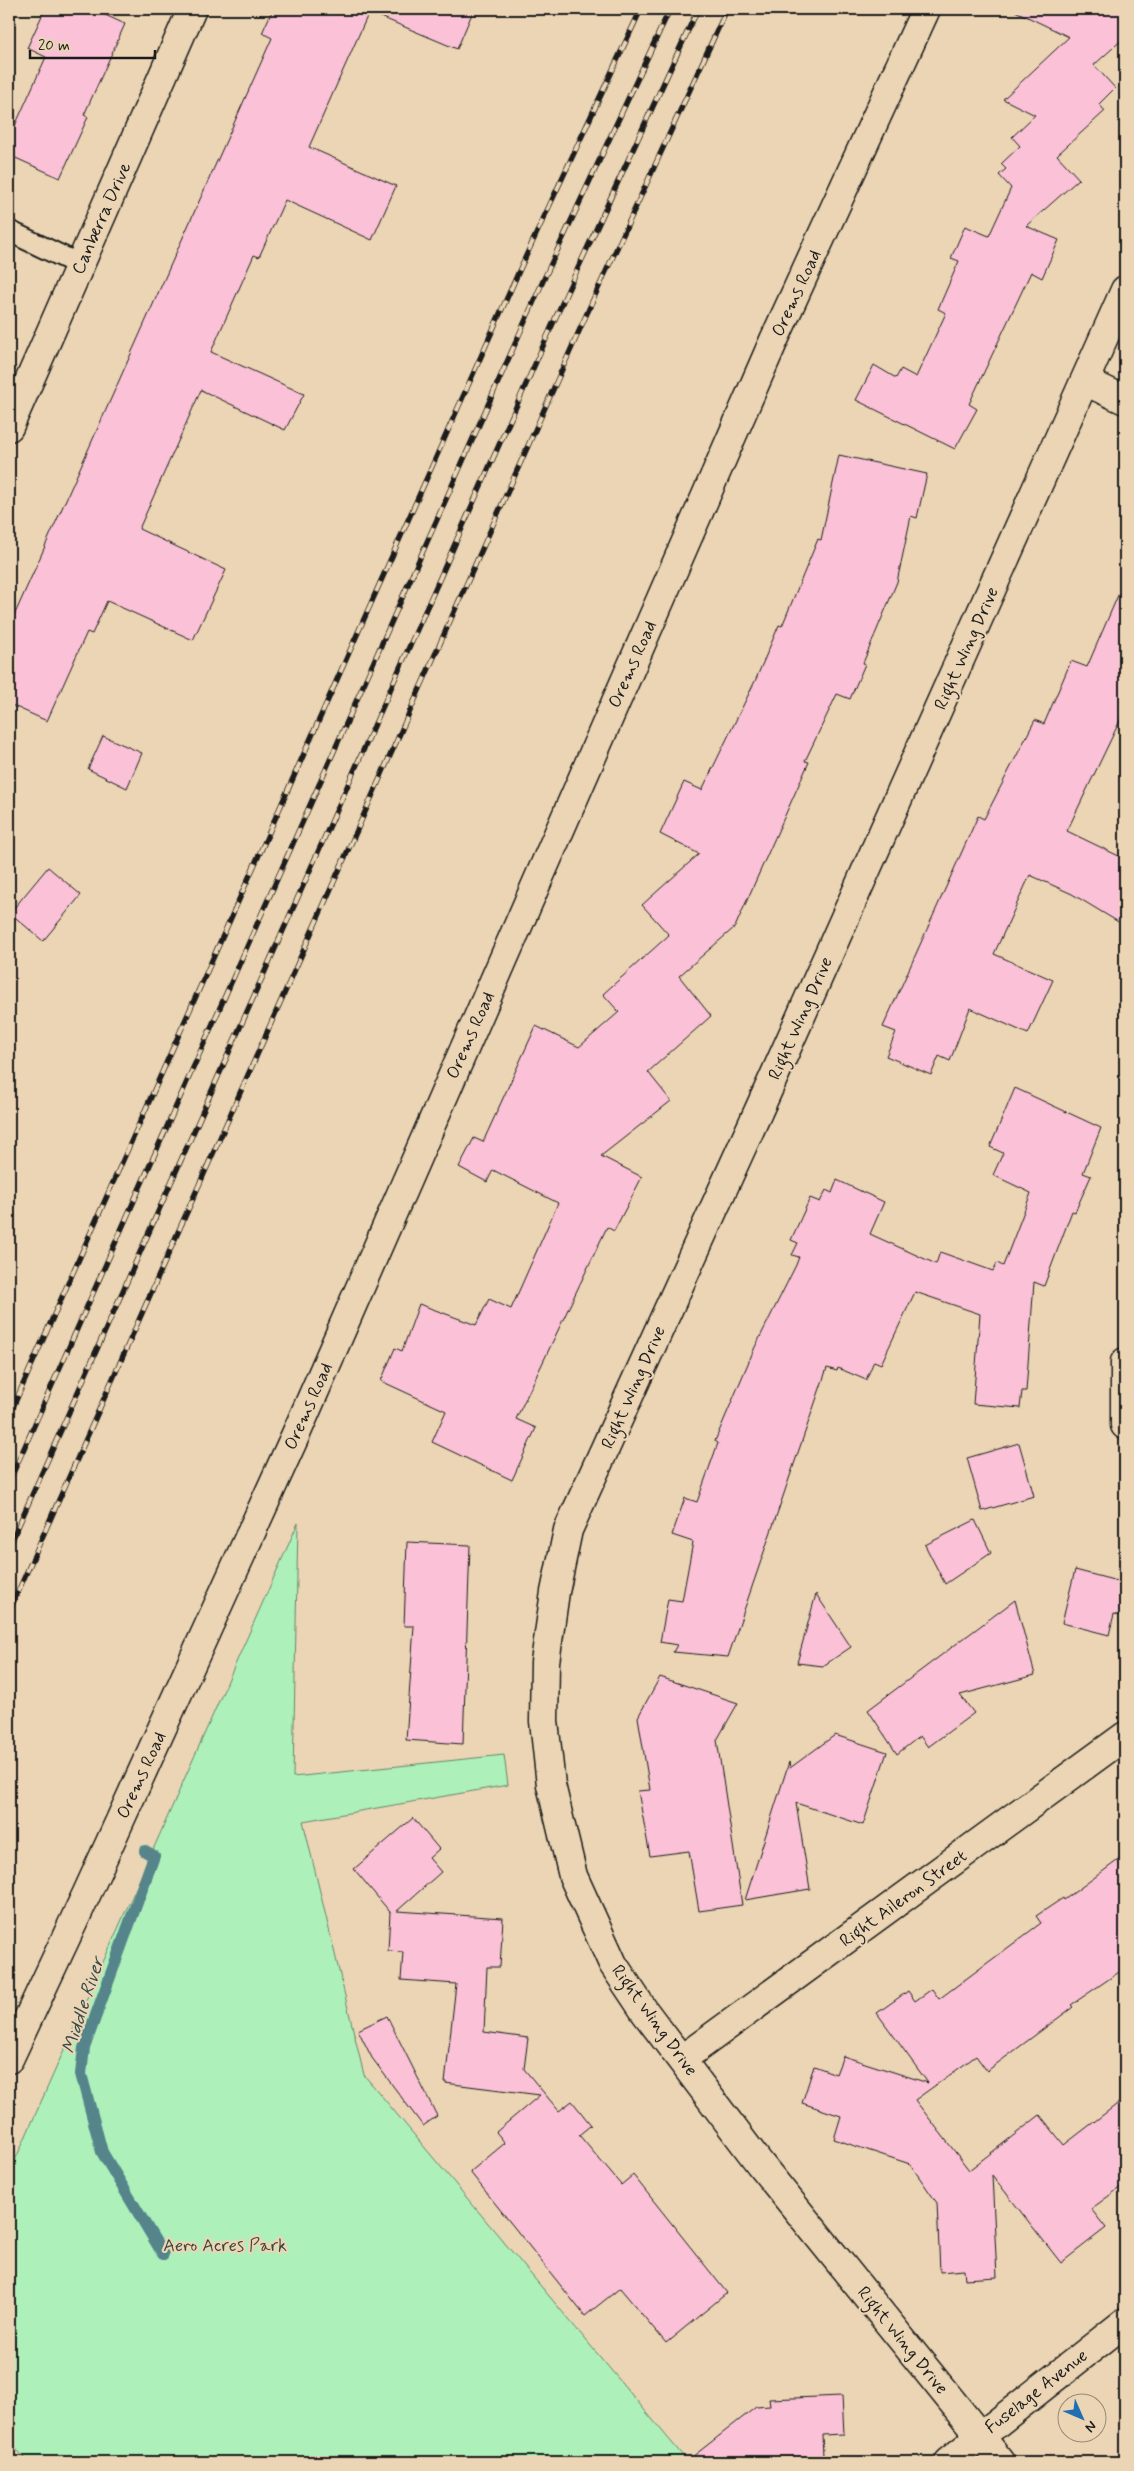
<svg xmlns="http://www.w3.org/2000/svg" width="1134" height="2471" font-family="Mynerve,sans-serif">
<style>
.green{fill:#adf0ba;stroke:#64866b}
.lines{fill:none;stroke-linecap:round;stroke-linejoin:round}
.stream{stroke:#54848b;stroke-width:12}
.building{fill:#fac1d7;stroke:#1c1c1c}
.service-casing{stroke:#1c1c1c;stroke-width:24}
.minor-casing{stroke:#1c1c1c;stroke-width:31}
.service{stroke:#ebd5b4;stroke-width:20}
.minor{stroke:#ebd5b4;stroke-width:28}
.rail-casing{stroke:#1c1c1c;stroke-width:5.5}
.rail{stroke:#ebd5b4;stroke-width:4;stroke-dasharray:11;stroke-linecap:butt}
.labels{text-anchor:middle;stroke-width:4.5;stroke-linejoin:round;paint-order:stroke}
.street-label{font-size:18px;fill:#1c1c1c;stroke:#ebd5b4}
.park-label{font-size:18px;fill:#39463c;stroke:#ebd5b4}
.water-label{font-size:19px;font-style:italic;fill:#34484a;stroke:#ebd5b4}
</style>
<rect width="100%" height="100%" fill="#ebd5b4"/>
<filter id="ink" filterUnits="userSpaceOnUse"><feTurbulence type="fractalNoise" baseFrequency=".02" numOctaves="2"/><feDisplacementMap in="SourceGraphic" scale="10" xChannelSelector="R" yChannelSelector="G"/><feConvolveMatrix kernelMatrix="1 2 1 2 8 2 1 2 1" color-interpolation-filters="sRGB"/></filter>
<g filter="url(#ink)">
<path class="green" d="M 298,1523 L 293,1777 L 504,1755 L 508,1785 L 303,1821 L 364,2075 L 688,2462 L 29,2462 L 9,2442 L 9,2174 Z"/>
<g class="lines">
<path class="stream" d="M 145,1851 L 154,1856 L 84,2048 L 81,2074 L 102,2152 L 163,2254"/>
</g>
<g class="building">
<path d="M 45,9 L 92,9 L 125,24 L 84,115 L 88,117 L 60,178 L 9,155 L 9,139 L 46,57 L 27,48 Z"/>
<path d="M 273,9 L 474,9 L 457,49 L 369,12 L 309,147 L 396,186 L 372,240 L 285,200 L 259,257 L 254,255 L 211,352 L 304,394 L 285,430 L 201,390 L 139,529 L 226,570 L 193,640 L 107,601 L 92,634 L 87,632 L 47,721 L 9,704 L 9,627 L 272,38 L 262,33 Z"/>
<path d="M 1011,9 L 1125,9 L 1125,37 L 1094,65 L 1115,88 L 1099,104 L 1105,111 L 1057,155 L 1079,179 L 1026,226 L 1059,240 L 1042,278 L 1031,272 L 969,404 L 977,409 L 955,449 L 856,400 L 874,365 L 896,378 L 901,369 L 916,377 L 946,313 L 938,309 L 959,261 L 951,258 L 965,226 L 989,236 L 1011,188 L 999,175 L 1006,169 L 1001,164 L 1020,146 L 1012,137 L 1035,115 L 1003,99 L 1069,37 Z"/>
<path d="M 839,455 L 927,474 L 917,518 L 911,516 L 897,582 L 863,663 L 865,664 L 850,699 L 837,694 L 805,761 L 809,762 L 735,927 L 679,976 L 711,1016 L 648,1072 L 671,1101 L 601,1156 L 642,1177 L 614,1231 L 607,1227 L 516,1419 L 536,1428 L 512,1480 L 432,1442 L 446,1411 L 381,1381 L 395,1348 L 402,1351 L 419,1304 L 476,1325 L 489,1299 L 511,1309 L 558,1203 L 493,1170 L 487,1182 L 459,1167 L 474,1138 L 483,1142 L 536,1026 L 579,1047 L 619,1012 L 603,994 L 669,935 L 642,905 L 699,854 L 660,834 L 684,782 L 702,790 L 756,679 L 779,625 L 782,626 L 818,539 L 821,540 Z"/>
<path d="M 1125,579 L 1125,710 L 1067,831 L 1125,859 L 1125,926 L 1072,894 L 1030,875 L 994,954 L 1053,980 L 1028,1034 L 970,1008 L 950,1061 L 939,1056 L 931,1075 L 886,1056 L 896,1032 L 883,1027 L 978,816 L 984,819 L 1035,720 L 1044,724 L 1071,661 L 1087,667 Z"/>
<path d="M 103,736 L 142,753 L 127,788 L 88,769 Z"/>
<path d="M 48,867 L 81,895 L 43,941 L 10,913 Z"/>
<path d="M 1015,1088 L 1101,1128 L 1083,1173 L 1091,1176 L 1075,1212 L 1072,1211 L 1044,1286 L 1034,1282 L 1026,1391 L 1022,1391 L 1020,1408 L 973,1404 L 980,1314 L 915,1292 L 881,1364 L 874,1361 L 866,1380 L 838,1368 L 837,1371 L 827,1368 L 728,1657 L 673,1652 L 677,1645 L 660,1642 L 668,1599 L 682,1601 L 693,1542 L 672,1535 L 685,1498 L 697,1502 L 718,1443 L 715,1441 L 755,1347 L 796,1265 L 799,1257 L 792,1255 L 798,1243 L 791,1240 L 810,1198 L 820,1202 L 826,1190 L 832,1193 L 837,1180 L 884,1202 L 870,1234 L 936,1264 L 940,1252 L 993,1271 L 997,1263 L 1003,1266 L 1031,1193 L 993,1175 L 1003,1153 L 990,1147 Z"/>
<path d="M 1019,1443 L 1034,1496 L 982,1511 L 967,1458 Z"/>
<path d="M 975,1520 L 991,1553 L 945,1584 L 925,1545 Z"/>
<path d="M 407,1542 L 470,1545 L 463,1744 L 406,1740 L 414,1626 L 404,1626 Z"/>
<path d="M 1075,1570 L 1125,1583 L 1125,1617 L 1114,1614 L 1109,1635 L 1062,1623 Z"/>
<path d="M 816,1594 L 851,1647 L 823,1666 L 797,1663 Z"/>
<path d="M 1015,1600 L 1035,1675 L 960,1695 L 974,1713 L 928,1747 L 920,1736 L 897,1754 L 868,1710 Z"/>
<path d="M 660,1677 L 738,1703 L 717,1740 L 742,1905 L 699,1911 L 689,1851 L 650,1856 L 638,1791 L 650,1790 L 638,1717 Z"/>
<path d="M 835,1735 L 887,1752 L 863,1825 L 796,1803 L 810,1889 L 745,1900 L 789,1762 L 790,1768 Z"/>
<path d="M 413,1818 L 439,1849 L 429,1858 L 441,1872 L 397,1911 L 503,1918 L 500,1967 L 487,1967 L 484,2032 L 528,2038 L 524,2069 L 559,2111 L 572,2101 L 591,2125 L 579,2135 L 621,2185 L 633,2175 L 727,2293 L 666,2343 L 620,2288 L 585,2316 L 470,2172 L 505,2143 L 496,2132 L 540,2095 L 445,2083 L 456,1984 L 401,1980 L 403,1952 L 388,1951 L 390,1912 L 354,1869 Z"/>
<path d="M 1125,1855 L 1125,1968 L 1071,2005 L 1073,2007 L 987,2071 L 976,2056 L 915,2100 L 969,2170 L 1040,2115 L 1064,2145 L 1125,2098 L 1125,2184 L 1091,2209 L 1106,2228 L 1061,2263 L 992,2175 L 997,2277 L 965,2279 L 964,2270 L 940,2272 L 937,2203 L 910,2164 L 834,2139 L 841,2116 L 802,2103 L 814,2066 L 836,2074 L 843,2056 L 928,2083 L 877,2013 L 908,1991 L 915,2001 L 932,1989 L 939,1999 L 1041,1923 L 1036,1916 L 1063,1898 L 1064,1900 Z"/>
<path d="M 387,2016 L 437,2116 L 423,2126 L 372,2058 L 358,2030 Z"/>
<path d="M 842,2396 L 844,2434 L 822,2435 L 823,2456 L 687,2461 L 756,2407 L 770,2406 L 769,2399 Z"/>
</g>
<g class="lines">
<g class="service-casing">
<path id="service" d="M 9,231 L 80,265"/>
</g>
<g class="minor-casing">
<g id="minor">
<path d="M 1085,381 L 1125,400"/>
<path d="M 9,427 L 192,9"/>
<path d="M 1125,1362 L 1125,1425"/>
<path d="M 9,2059 L 87,1893 L 296,1434 L 774,340 L 926,9"/>
<path d="M 682,2059 L 1125,1736"/>
<path d="M 948,2462 L 1125,2322"/>
<path d="M 1001,2462 L 760,2164 L 645,2012 L 613,1964 L 573,1876 L 551,1785 L 544,1721 L 545,1662 L 555,1592 L 568,1530 L 772,1081 L 1125,290"/>
</g>
</g>
<use href="#service" class="service"/>
<use href="#minor" class="minor"/>
<g class="rail-casing">
<g id="rail">
<path d="M 9,1416 L 519,271 L 641,9"/>
<path d="M 9,1482 L 543,281 L 670,9"/>
<path d="M 9,1547 L 567,292 L 698,9"/>
<path d="M 9,1612 L 592,302 L 727,9"/>
</g>
</g>
<use href="#rail" class="rail"/>
</g>
</g>
<g class="labels">
<g class="street-label">
<text transform="translate(101 218) rotate(-66)" y="6">Canberra Drive</text>
<text transform="translate(796 293) rotate(-65)" y="6">Orems Road</text>
<text transform="translate(966 648) rotate(-66)" y="6">Right Wing Drive</text>
<text transform="translate(632 664) rotate(-66)" y="6">Orems Road</text>
<text transform="translate(800 1018) rotate(-66)" y="6">Right Wing Drive</text>
<text transform="translate(470 1035) rotate(-66)" y="6">Orems Road</text>
<text transform="translate(633 1387) rotate(-66)" y="6">Right Wing Drive</text>
<text transform="translate(308 1406) rotate(-66)" y="6">Orems Road</text>
<text transform="translate(141 1775) rotate(-65)" y="6">Orems Road</text>
<text transform="translate(903 1898) rotate(-36)" y="6">Right Aileron Street</text>
<text transform="translate(655 2020) rotate(54)" y="6">Right Wing Drive</text>
<text transform="translate(903 2340) rotate(51)" y="6">Right Wing Drive</text>
<text transform="translate(1036 2391) rotate(-38)" y="6">Fuselage Avenue</text>
</g>
<g class="park-label">
<text x="225" y="2251">Aero Acres Park</text>
</g>
<g class="water-label">
<text transform="translate(82 2005) rotate(-72)" y="7">Middle River</text>
</g>
</g>
<rect width="1134" height="2471" fill="none" stroke="#ebd5b4" stroke-width="30"/>
<rect x="15" y="15" width="1104" height="2441" fill="none" stroke="#1c1c1c" stroke-width="2" filter="url(#ink)"/>
<g transform="translate(1082 2418) rotate(135)"><circle r="24" fill="#ebd5b4" stroke="#988b77"/>
<path d="M0-4L9 19L0 12L-9 19Z" fill="#1f6fb2"/>
<text y="-8" font-size="14" font-weight="bold" text-anchor="middle" fill="#1c1c1c">N</text>
</g>
<path d="M30 50v8h125v-8" fill="none" stroke="#1c1c1c" stroke-width="2.5"/>
<text x="38" y="50" font-size="15" fill="#1c1c1c" stroke="#ebd5b4" stroke-width="4" paint-order="stroke">20 m</text>
</svg>
